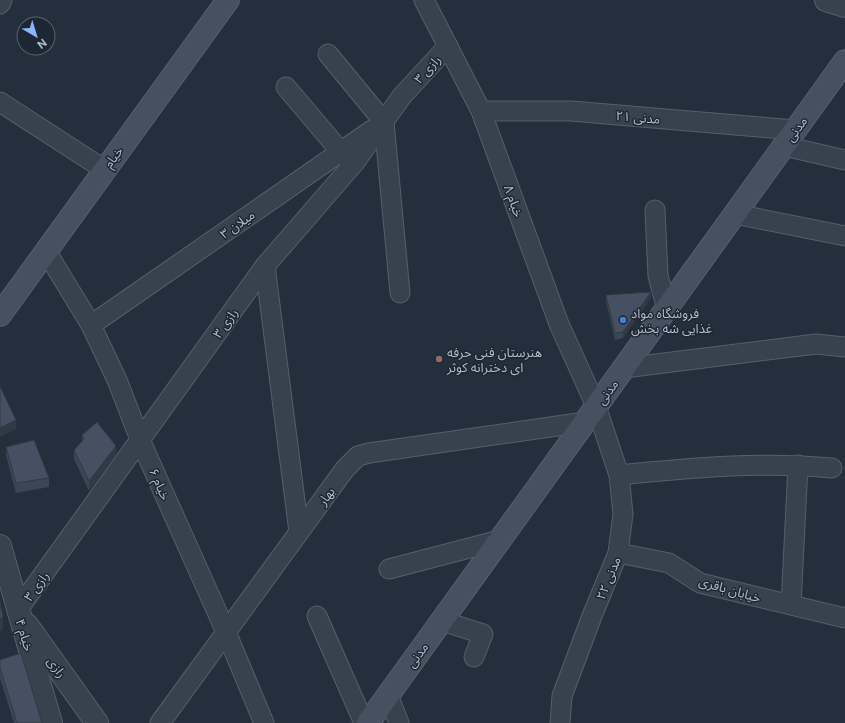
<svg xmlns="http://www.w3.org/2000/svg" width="845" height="723" font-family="'Public Sans','Noto Sans Arabic',sans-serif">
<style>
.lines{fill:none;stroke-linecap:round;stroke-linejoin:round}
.minor-casing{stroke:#565f6c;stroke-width:21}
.tertiary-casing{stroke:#565f6c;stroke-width:24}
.secondary-casing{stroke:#565f6c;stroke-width:24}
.minor{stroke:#38414e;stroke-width:19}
.tertiary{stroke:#38414e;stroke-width:22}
.secondary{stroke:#465061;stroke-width:22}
.wall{fill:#3b4654}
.shaded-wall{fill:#303945}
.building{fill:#455162;stroke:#303945}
.shop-dot{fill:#3f7fe0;stroke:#1d2633;stroke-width:1.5}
.education-dot{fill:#8d6e63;stroke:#1d2633;stroke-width:1.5}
.labels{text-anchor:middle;stroke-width:3;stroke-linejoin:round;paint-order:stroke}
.street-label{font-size:13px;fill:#b4bcc9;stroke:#1d2633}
.poi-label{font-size:13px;fill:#b4bcc9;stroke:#1d2633;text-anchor:start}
</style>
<rect width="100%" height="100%" fill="#242f3e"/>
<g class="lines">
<g class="minor-casing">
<g id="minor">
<path d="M 424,0 L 481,111 L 559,324 L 596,406 L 619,475 L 623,514 L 618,553 L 592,616 L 562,696 L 560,723"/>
<path d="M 0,4 L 2,0"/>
<path d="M 328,54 L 384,122"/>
<path d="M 286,87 L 341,152 L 350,159"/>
<path d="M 0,102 L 105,170"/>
<path d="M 481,111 L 571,111 L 795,130"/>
<path d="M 384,122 L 400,293"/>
<path d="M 784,146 L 845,160"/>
<path d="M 655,210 L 658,276 L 667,309"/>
<path d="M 735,214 L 845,236"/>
<path d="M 46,251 L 91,325 L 117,380 L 141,442 L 226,632 L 264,723"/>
<path d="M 265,266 L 299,532"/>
<path d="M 91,325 L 372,130"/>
<path d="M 624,368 L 816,344 L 845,347"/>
<path d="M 619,475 C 690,468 761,461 832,468"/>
<path d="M 618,553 L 669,563 L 700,583 L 845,618"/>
<path d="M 389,569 L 500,540"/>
<path d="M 791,605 L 798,465"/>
<path d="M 17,611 L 265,266 L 355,162 L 402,96 L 448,46"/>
<path d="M 317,616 L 364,723"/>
<path d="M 442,621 L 483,634 L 474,657"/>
<path d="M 388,695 L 399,723"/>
<path d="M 160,723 L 345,469 L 358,456 L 369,453 L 585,422"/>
</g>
</g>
<g class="tertiary-casing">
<g id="tertiary">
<path d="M 826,0 L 845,6"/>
<path d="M 0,546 L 51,723"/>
<path d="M 27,625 L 97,723"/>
</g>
</g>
<g class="secondary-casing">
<g id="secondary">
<path d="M 0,315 L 228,0"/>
<path d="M 368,723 L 845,61"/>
</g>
</g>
<use href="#minor" class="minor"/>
<use href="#tertiary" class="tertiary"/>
<use href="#secondary" class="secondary"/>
</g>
<g class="wall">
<path d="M 606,295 L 651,298 L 623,338 L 615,340 L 606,301 Z"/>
<path d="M 82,435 L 116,455 L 89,491 L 74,459 L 74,450 L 82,442 Z"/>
<path d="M 6,447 L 49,478 L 49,487 L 16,493 L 6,456 Z"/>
<path d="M 0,660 L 42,723 L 14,723 L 0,678 Z"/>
</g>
<g class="shaded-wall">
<path d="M 651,292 L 651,298 L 623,338 L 623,332 Z"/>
<path d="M 16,420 L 16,429 L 0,437 L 0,428 Z"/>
<path d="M 116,446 L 116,455 L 89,491 L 89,481 Z"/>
<path d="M 3,616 L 3,628 L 0,632 L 0,620 Z"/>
</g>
<g class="building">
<path d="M 651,292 L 623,332 L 615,333 L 606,295 Z"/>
<path d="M 0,386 L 16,420 L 0,428 Z"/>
<path d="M 97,422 L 116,446 L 89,481 L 74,450 L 84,439 L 82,435 Z"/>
<path d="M 34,440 L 49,478 L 16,483 L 6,447 Z"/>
<path d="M 0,602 L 3,616 L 0,620 Z"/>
<path d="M 21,653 L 42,723 L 17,723 L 0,668 L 0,660 Z"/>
</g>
<circle class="shop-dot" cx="623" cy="320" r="4"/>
<circle class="education-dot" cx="439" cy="359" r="4"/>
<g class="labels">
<g class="street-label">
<text transform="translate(427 69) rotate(-48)" y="5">رازی ۳</text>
<text transform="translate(638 117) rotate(5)" y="5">مدنی ۲۱</text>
<text transform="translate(796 129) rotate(-54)" y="5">مدنی</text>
<text transform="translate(113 157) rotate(-54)" y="5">خیام</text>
<text transform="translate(514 201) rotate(70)" y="5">خیام ۸</text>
<text transform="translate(237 224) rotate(-35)" y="5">میلان ۳</text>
<text transform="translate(225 323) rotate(-55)" y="5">رازی ۳</text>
<text transform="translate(607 392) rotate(-54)" y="5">مدنی</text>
<text transform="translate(160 484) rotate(66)" y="5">خیام ۶</text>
<text transform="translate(326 496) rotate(-54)" y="5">بهار</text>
<text transform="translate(608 578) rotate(-68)" y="5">مدنی ۲۲</text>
<text transform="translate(36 586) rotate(-54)" y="5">رازی ۳</text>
<text transform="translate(730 589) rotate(16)" y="5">خیابان باقری</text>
<text transform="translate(25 635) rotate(73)" y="5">خیام ۴</text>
<text transform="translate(417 655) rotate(-54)" y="5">مدنی</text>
<text transform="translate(57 667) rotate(54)" y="5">رازی</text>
</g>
<g class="poi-label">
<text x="631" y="318">فروشگاه مواد<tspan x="631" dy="15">غذایی شه بخش</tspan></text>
<text x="447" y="357">هنرستان فنی حرفه<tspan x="447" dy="15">ای دخترانه کوثر</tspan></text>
</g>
</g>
<g transform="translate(36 36) rotate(142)"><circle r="19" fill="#1d2633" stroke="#59626f"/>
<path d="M0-3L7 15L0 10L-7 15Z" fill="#8ab4f8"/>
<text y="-6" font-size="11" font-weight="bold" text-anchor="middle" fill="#b4bcc9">N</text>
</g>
</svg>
